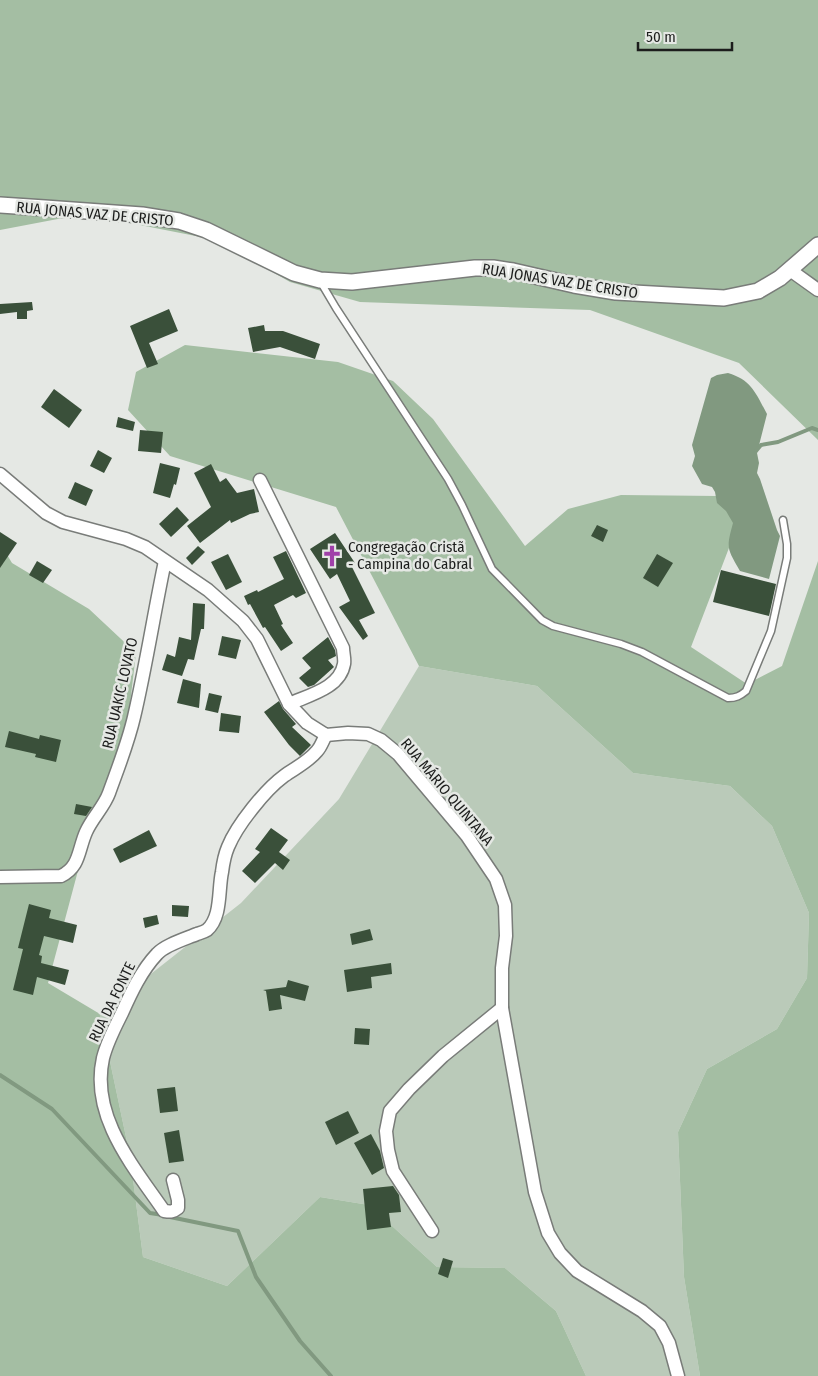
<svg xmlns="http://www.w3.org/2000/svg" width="818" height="1376" font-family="'Fira Sans Condensed',sans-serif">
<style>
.green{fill:#bacab9}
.forest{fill:#a4bea3}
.water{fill:#819980}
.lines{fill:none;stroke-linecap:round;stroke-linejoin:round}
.stream{stroke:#819980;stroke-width:4}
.building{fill:#3a503a}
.service-casing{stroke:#797c79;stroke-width:9}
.minor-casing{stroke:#797c79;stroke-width:15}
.tertiary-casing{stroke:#797c79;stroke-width:18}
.service{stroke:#fff;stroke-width:6}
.minor{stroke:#fff;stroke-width:12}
.tertiary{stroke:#fff;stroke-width:15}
.labels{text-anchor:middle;stroke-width:5;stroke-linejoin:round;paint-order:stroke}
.street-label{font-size:15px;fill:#1c1d1c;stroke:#e5e8e4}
.poi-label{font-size:15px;fill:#1c1d1c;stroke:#e5e8e4;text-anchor:start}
</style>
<rect width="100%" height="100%" fill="#e5e8e4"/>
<path class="green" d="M 419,666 L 537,686 L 633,773 L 730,786 L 772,826 L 809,913 L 807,978 L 777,1029 L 707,1069 L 678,1132 L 684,1277 L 700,1376 L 586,1376 L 556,1311 L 505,1268 L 437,1267 L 369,1205 L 320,1197 L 227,1286 L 143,1257 L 130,1156 L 100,1014 L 241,903 L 339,799 Z"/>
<g class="forest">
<path d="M 0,0 L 818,0 L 818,440 L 739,363 L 590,310 L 360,302 L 290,282 L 216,240 L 84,214 L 0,230 Z"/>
<path d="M 185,345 L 338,362 L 393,381 L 433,419 L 525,546 L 568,509 L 621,495 L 718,496 L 742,514 L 691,647 L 747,684 L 782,666 L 818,561 L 818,1376 L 700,1376 L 684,1277 L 678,1132 L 707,1069 L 777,1029 L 807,978 L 809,913 L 772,826 L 730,786 L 633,773 L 537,686 L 419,666 L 336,507 L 170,456 L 128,410 L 136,372 Z"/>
<path d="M 0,543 L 12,563 L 89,609 L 136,653 L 127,729 L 91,822 L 48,983 L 100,1014 L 130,1156 L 143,1257 L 227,1286 L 320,1197 L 369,1205 L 437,1267 L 505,1268 L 556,1311 L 586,1376 L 0,1376 Z"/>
</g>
<path class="water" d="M 728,373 C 752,380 756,394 767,414 L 757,453 L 759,463 L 757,473 L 760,479 L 777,530 L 780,536 L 769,579 L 740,571 C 727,548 726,549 733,523 L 726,511 L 717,503 L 715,492 L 712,487 L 702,484 L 692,466 L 695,456 L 692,445 L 711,378 L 717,375 Z"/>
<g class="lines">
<g class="stream">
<path d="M 756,451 L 761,445 L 778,442 L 812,428 L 818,430"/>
<path d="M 0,1075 L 52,1109 L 150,1213 L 163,1215"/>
<path d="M 170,1217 L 238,1231 L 256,1277 L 300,1341 L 331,1376"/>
</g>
</g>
<g class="building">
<path d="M 32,302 L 33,310 L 27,311 L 27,319 L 17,319 L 17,312 L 0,314 L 0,304 Z"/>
<path d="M 169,309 L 178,331 L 149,343 L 158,364 L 147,368 L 130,326 Z"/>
<path d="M 264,325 L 265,331 L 283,331 L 320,344 L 315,359 L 280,347 L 253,352 L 248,328 Z"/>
<path d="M 54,389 L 82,410 L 69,428 L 41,407 Z"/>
<path d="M 118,417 L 135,422 L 133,431 L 116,427 Z"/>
<path d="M 140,430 L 163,432 L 161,453 L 138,451 Z"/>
<path d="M 98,450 L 112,458 L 104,473 L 90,466 Z"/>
<path d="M 160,463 L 180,468 L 176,485 L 174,484 L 170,498 L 153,493 Z"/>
<path d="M 211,464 L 220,482 L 226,478 L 237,493 L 254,489 L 259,512 L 250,514 L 231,523 L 230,520 L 200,543 L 187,526 L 211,507 L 194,473 Z"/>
<path d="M 75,482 L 93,490 L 86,506 L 68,498 Z"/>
<path d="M 177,507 L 189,520 L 171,537 L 159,524 Z"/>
<path d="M 597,525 L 608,530 L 603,542 L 591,536 Z"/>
<path d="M 0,532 L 17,543 L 0,568 Z"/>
<path d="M 335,533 L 355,563 L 351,565 L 375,613 L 359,620 L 368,636 L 363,640 L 339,607 L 350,601 L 337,574 L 330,579 L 310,549 Z"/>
<path d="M 198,546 L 205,552 L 192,565 L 186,558 Z"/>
<path d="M 286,551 L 306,593 L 296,598 L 293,595 L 274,605 L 283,624 L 281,625 L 293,643 L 281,651 L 265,627 L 263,628 L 250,604 L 248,605 L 244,596 L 257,590 L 258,592 L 284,579 L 273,557 Z"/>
<path d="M 228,554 L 242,582 L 226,590 L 211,562 Z"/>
<path d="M 657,554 L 673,563 L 658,587 L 643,578 Z"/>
<path d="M 37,561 L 52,570 L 43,583 L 29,575 Z"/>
<path d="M 721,570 L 776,584 L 769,616 L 713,602 Z"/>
<path d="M 193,603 L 205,604 L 204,629 L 201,629 L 194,660 L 188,659 L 182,676 L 162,670 L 167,654 L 175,657 L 179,637 L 191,640 Z"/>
<path d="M 222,636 L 241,640 L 236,659 L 218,655 Z"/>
<path d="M 328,637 L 335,650 L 336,656 L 328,660 L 334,667 L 314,685 L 308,687 L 299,678 L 311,668 L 302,658 Z"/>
<path d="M 183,679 L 201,684 L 199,708 L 177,703 Z"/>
<path d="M 209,693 L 222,696 L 218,713 L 205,710 Z"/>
<path d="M 279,701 L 283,709 L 296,724 L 292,727 L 311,745 L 300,756 L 289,745 L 264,712 Z"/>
<path d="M 221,713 L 241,716 L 239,733 L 219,731 Z"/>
<path d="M 9,731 L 39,739 L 40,735 L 61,740 L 56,762 L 35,757 L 36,754 L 5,747 Z"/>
<path d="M 76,804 L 92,807 L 86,816 L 74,814 Z"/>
<path d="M 271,828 L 288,840 L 279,852 L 290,860 L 283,870 L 275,863 L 255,883 L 242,871 L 260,852 L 255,849 Z"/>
<path d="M 149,830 L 157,846 L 120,863 L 113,849 Z"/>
<path d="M 29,904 L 51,910 L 49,918 L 77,925 L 73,943 L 44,936 L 39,955 L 42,956 L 41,963 L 69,970 L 65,985 L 37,977 L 33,995 L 13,990 L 23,949 L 18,948 Z"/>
<path d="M 172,905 L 189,906 L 188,917 L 172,916 Z"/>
<path d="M 157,915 L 159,924 L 145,928 L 143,918 Z"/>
<path d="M 370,929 L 373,940 L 352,945 L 350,934 Z"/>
<path d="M 391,963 L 392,974 L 371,977 L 372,988 L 347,992 L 344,970 Z"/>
<path d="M 288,980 L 309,986 L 305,1001 L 280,995 L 282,1009 L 269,1011 L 266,991 L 263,990 L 286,987 Z"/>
<path d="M 355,1028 L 370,1029 L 369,1045 L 354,1044 Z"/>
<path d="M 175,1087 L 178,1111 L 160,1113 L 157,1089 Z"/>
<path d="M 348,1111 L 359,1133 L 336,1145 L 325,1122 Z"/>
<path d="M 179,1130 L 184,1161 L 169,1163 L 164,1133 Z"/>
<path d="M 371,1134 L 380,1151 L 384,1168 L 372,1175 L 354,1143 Z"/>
<path d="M 393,1186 L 399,1195 L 401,1212 L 389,1213 L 391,1227 L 367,1230 L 363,1189 Z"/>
<path d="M 443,1258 L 453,1261 L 448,1278 L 438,1274 Z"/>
</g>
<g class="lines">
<g class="service-casing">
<path id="service" d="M 320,281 L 336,308 L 448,479 L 462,505 L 492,569 L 542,620 L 553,626 L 621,644 L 642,652 L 728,698 C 736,698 740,696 746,691 L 771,631 L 787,558 L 787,544 L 783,520"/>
</g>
<g class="minor-casing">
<g id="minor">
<path d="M 790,270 L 818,290"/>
<path d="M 0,474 L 46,513 L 63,522 L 126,539 L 145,547 L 208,590 L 243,621 L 257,639 L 289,704 L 307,723 L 326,735 L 348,733 L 368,734 L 381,740 L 398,754 L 467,836 L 496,879 L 505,905 L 506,936 L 502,968 L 502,1008 L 535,1192 L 548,1233 L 560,1253 L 577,1271 L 642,1311 L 660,1326 L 669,1343 L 678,1376"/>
<path d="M 260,480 L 343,648 C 343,653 345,659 344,664 C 340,688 309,695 289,704"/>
<path d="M 0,877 L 61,876 C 80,867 78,850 86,832 C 92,818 104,807 109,793 C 118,768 128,743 134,717 C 146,666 154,613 165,561"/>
<path d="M 173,1180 L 178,1200 L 178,1208 C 173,1212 171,1212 164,1211 C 133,1166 90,1116 103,1058 C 107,1042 115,1027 122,1013 C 131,993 141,971 157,954 C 165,945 185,939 197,934 C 200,933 204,932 207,930 C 222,917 218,890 222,872 C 223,864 225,854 228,847 C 237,825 265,790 284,776 C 295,768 308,762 317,751 C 321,747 323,740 326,735"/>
<path d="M 432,1231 L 393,1171 L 388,1150 L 386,1131 L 390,1111 L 409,1089 L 443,1056 L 502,1008"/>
</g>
</g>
<g class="tertiary-casing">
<path id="tertiary" d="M 0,205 L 45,208 L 142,215 L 179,221 L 206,230 L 294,273 L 320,280 L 352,282 L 475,268 L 493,268 L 513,271 L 574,285 L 616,292 L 724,298 L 758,291 L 780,278 L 818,245"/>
</g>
<use href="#service" class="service"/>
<use href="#minor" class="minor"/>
<use href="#tertiary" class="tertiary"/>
</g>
<defs>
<g id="church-bare" transform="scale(1.725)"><path d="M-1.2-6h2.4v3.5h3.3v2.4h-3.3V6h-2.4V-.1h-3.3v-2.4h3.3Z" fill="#a040a9" stroke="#e5e8e4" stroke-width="2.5" paint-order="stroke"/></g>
</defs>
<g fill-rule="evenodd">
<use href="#church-bare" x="332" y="556"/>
</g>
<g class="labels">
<g class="street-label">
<text transform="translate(95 214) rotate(5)" y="5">RUA JONAS VAZ DE CRISTO</text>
<text transform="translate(560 281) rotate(9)" y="5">RUA JONAS VAZ DE CRISTO</text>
<text transform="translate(120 693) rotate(-77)" y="5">RUA UAKIC LOVATO</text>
<text transform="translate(447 792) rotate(50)" y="5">RUA MÁRIO QUINTANA</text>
<text transform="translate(112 1002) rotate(-64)" y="5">RUA DA FONTE</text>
</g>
<g class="poi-label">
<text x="348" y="552">Congregação Cristã<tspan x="348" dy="17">- Campina do Cabral</tspan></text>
</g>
</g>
<path d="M638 42v8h94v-8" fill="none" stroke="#1c1d1c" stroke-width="2.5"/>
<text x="646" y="42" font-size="15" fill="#1c1d1c" stroke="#e5e8e4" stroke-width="4" paint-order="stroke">50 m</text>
</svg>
